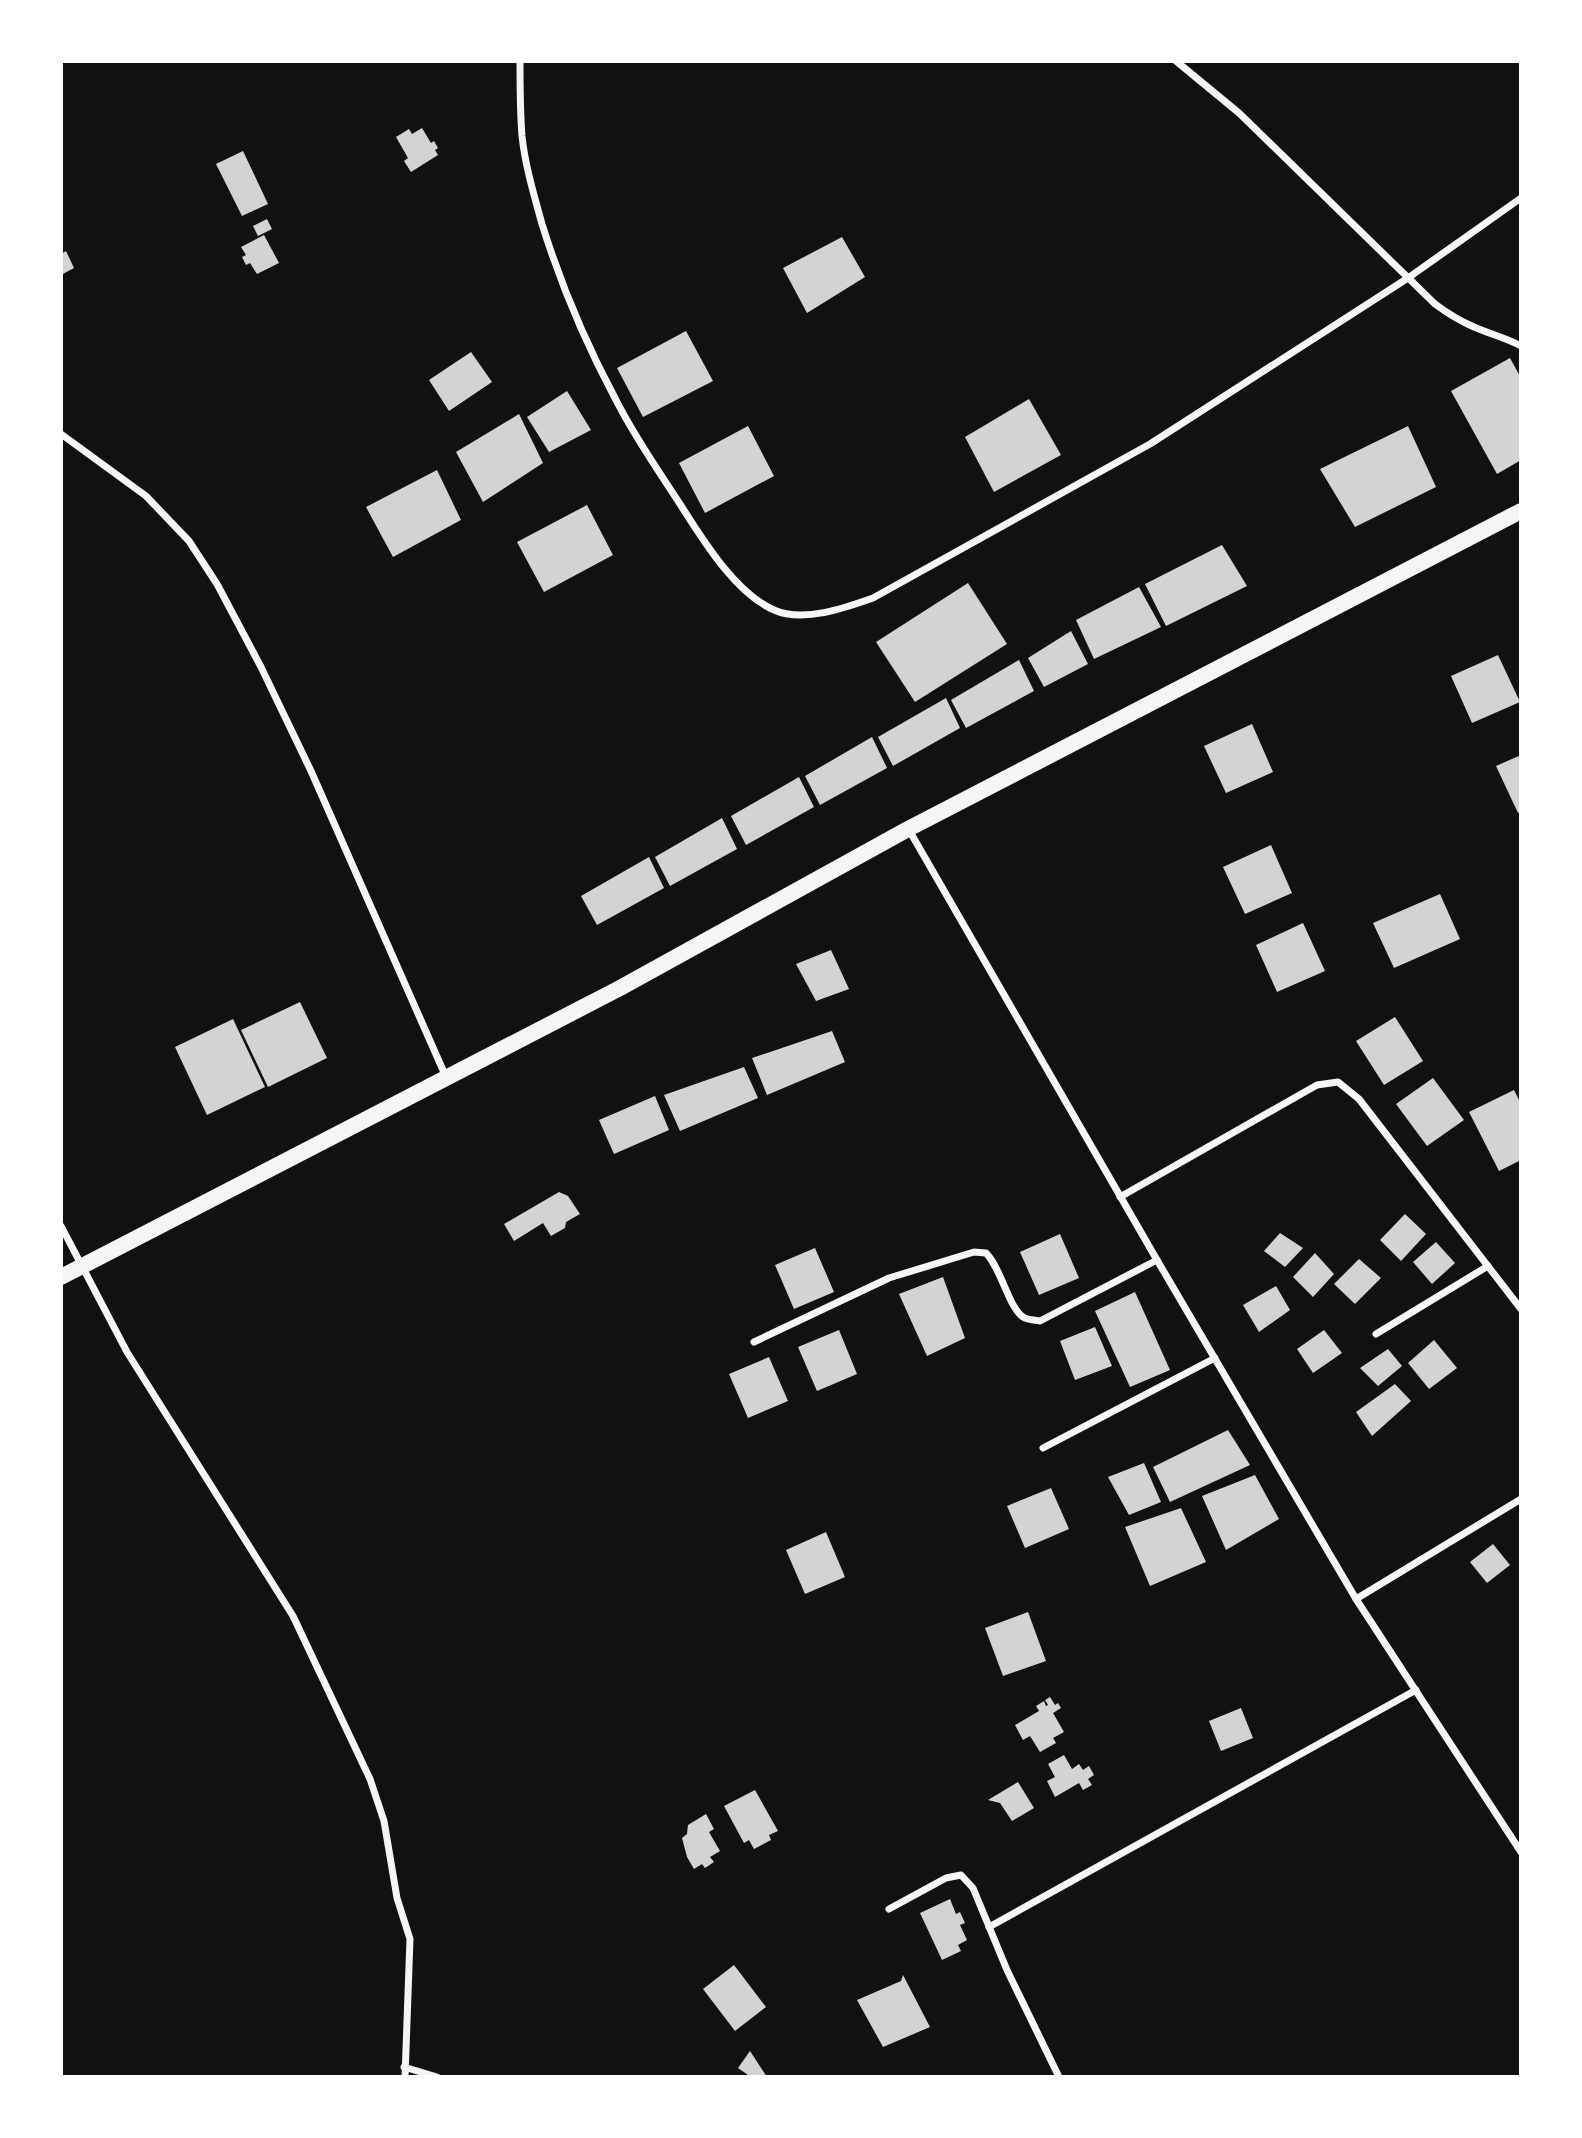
<svg xmlns="http://www.w3.org/2000/svg" width="1582" height="2138" font-family="'Alegreya Sans',sans-serif">
<style>
.building{fill:#d3d3d3}
.lines{fill:none;stroke-linecap:round;stroke-linejoin:round}
.minor{stroke:#f5f5f5;stroke-width:7}
.trunk{stroke:#f5f5f5;stroke-width:16}
</style>
<rect width="100%" height="100%" fill="#111"/>
<g class="building">
<path d="M 422,128 L 431,143 L 434,141 L 438,148 L 435,150 L 438,155 L 411,172 L 404,161 L 408,158 L 396,137 L 409,129 L 412,134 Z"/>
<path d="M 243,151 L 268,204 L 242,216 L 216,164 Z"/>
<path d="M 267,219 L 272,229 L 258,236 L 253,226 Z"/>
<path d="M 264,235 L 279,263 L 257,274 L 250,263 L 246,265 L 242,257 L 246,255 L 241,247 Z"/>
<path d="M 842,237 L 865,277 L 807,313 L 783,268 Z"/>
<path d="M 66,251 L 74,268 L 61,275 L 61,254 Z"/>
<path d="M 686,331 L 713,381 L 643,417 L 617,368 Z"/>
<path d="M 471,352 L 492,382 L 449,411 L 429,380 Z"/>
<path d="M 1510,358 L 1521,378 L 1521,460 L 1497,474 L 1451,391 Z"/>
<path d="M 567,391 L 591,430 L 549,452 L 527,417 Z"/>
<path d="M 1029,399 L 1061,455 L 994,492 L 965,437 Z"/>
<path d="M 519,414 L 543,463 L 483,502 L 456,452 Z"/>
<path d="M 748,426 L 774,476 L 705,513 L 679,463 Z"/>
<path d="M 1408,426 L 1436,487 L 1355,527 L 1320,469 Z"/>
<path d="M 437,470 L 461,520 L 393,557 L 366,507 Z"/>
<path d="M 587,505 L 613,555 L 544,592 L 517,542 Z"/>
<path d="M 1222,545 L 1247,586 L 1166,626 L 1145,584 Z"/>
<path d="M 968,583 L 1007,644 L 915,702 L 876,642 Z"/>
<path d="M 1139,587 L 1161,627 L 1094,659 L 1076,620 Z"/>
<path d="M 1071,631 L 1088,664 L 1044,687 L 1028,658 Z"/>
<path d="M 1498,655 L 1520,702 L 1472,723 L 1451,676 Z"/>
<path d="M 1019,660 L 1034,691 L 966,728 L 951,700 Z"/>
<path d="M 946,698 L 960,728 L 893,766 L 878,737 Z"/>
<path d="M 1252,724 L 1273,772 L 1226,793 L 1204,746 Z"/>
<path d="M 872,737 L 887,768 L 820,805 L 805,776 Z"/>
<path d="M 1521,755 L 1521,812 L 1518,813 L 1496,766 Z"/>
<path d="M 799,777 L 814,807 L 746,845 L 731,816 Z"/>
<path d="M 722,818 L 737,849 L 670,886 L 655,857 Z"/>
<path d="M 1271,845 L 1292,893 L 1245,914 L 1223,867 Z"/>
<path d="M 649,857 L 664,888 L 597,925 L 581,896 Z"/>
<path d="M 1440,894 L 1460,939 L 1394,968 L 1373,923 Z"/>
<path d="M 1303,923 L 1325,971 L 1277,992 L 1256,945 Z"/>
<path d="M 831,950 L 849,989 L 816,1001 L 796,964 Z"/>
<path d="M 300,1002 L 327,1058 L 268,1087 L 241,1030 Z"/>
<path d="M 1395,1017 L 1423,1061 L 1384,1085 L 1356,1041 Z"/>
<path d="M 233,1019 L 265,1087 L 207,1115 L 175,1047 Z"/>
<path d="M 832,1031 L 845,1062 L 767,1095 L 752,1058 Z"/>
<path d="M 744,1067 L 758,1098 L 680,1131 L 664,1095 Z"/>
<path d="M 1433,1078 L 1464,1120 L 1427,1146 L 1396,1104 Z"/>
<path d="M 1514,1090 L 1521,1104 L 1521,1160 L 1499,1171 L 1469,1112 Z"/>
<path d="M 655,1096 L 669,1130 L 614,1154 L 599,1120 Z"/>
<path d="M 559,1192 L 568,1196 L 580,1214 L 566,1222 L 565,1228 L 551,1236 L 543,1223 L 514,1241 L 504,1224 Z"/>
<path d="M 1405,1214 L 1426,1234 L 1401,1261 L 1380,1240 Z"/>
<path d="M 1280,1233 L 1303,1248 L 1285,1267 L 1264,1251 Z"/>
<path d="M 1060,1234 L 1079,1278 L 1039,1295 L 1020,1252 Z"/>
<path d="M 1436,1242 L 1455,1263 L 1432,1284 L 1413,1262 Z"/>
<path d="M 815,1248 L 834,1292 L 794,1309 L 775,1265 Z"/>
<path d="M 1315,1253 L 1334,1274 L 1313,1297 L 1293,1277 Z"/>
<path d="M 1359,1259 L 1381,1278 L 1355,1304 L 1334,1284 Z"/>
<path d="M 943,1277 L 965,1338 L 927,1356 L 899,1294 Z"/>
<path d="M 1276,1286 L 1290,1310 L 1259,1332 L 1243,1305 Z"/>
<path d="M 1135,1292 L 1170,1370 L 1130,1387 L 1095,1311 Z"/>
<path d="M 1095,1327 L 1112,1366 L 1075,1380 L 1060,1341 Z"/>
<path d="M 839,1330 L 857,1374 L 817,1391 L 798,1347 Z"/>
<path d="M 1324,1330 L 1342,1353 L 1313,1373 L 1297,1349 Z"/>
<path d="M 1434,1340 L 1457,1368 L 1429,1389 L 1408,1363 Z"/>
<path d="M 1388,1349 L 1402,1366 L 1378,1386 L 1360,1368 Z"/>
<path d="M 769,1357 L 788,1401 L 748,1418 L 729,1374 Z"/>
<path d="M 1395,1384 L 1411,1401 L 1372,1436 L 1356,1412 Z"/>
<path d="M 1228,1430 L 1250,1465 L 1170,1502 L 1153,1467 Z"/>
<path d="M 1144,1463 L 1161,1502 L 1129,1515 L 1108,1477 Z"/>
<path d="M 1255,1475 L 1279,1519 L 1226,1550 L 1202,1496 Z"/>
<path d="M 1051,1488 L 1069,1529 L 1025,1548 L 1007,1506 Z"/>
<path d="M 1181,1508 L 1206,1562 L 1150,1586 L 1125,1527 Z"/>
<path d="M 826,1532 L 845,1577 L 805,1594 L 786,1550 Z"/>
<path d="M 1493,1544 L 1510,1565 L 1487,1583 L 1470,1562 Z"/>
<path d="M 1028,1612 L 1046,1661 L 1003,1676 L 985,1628 Z"/>
<path d="M 1050,1697 L 1055,1705 L 1058,1703 L 1061,1708 L 1053,1713 L 1064,1732 L 1053,1738 L 1056,1743 L 1040,1752 L 1030,1736 L 1023,1740 L 1015,1725 L 1039,1711 L 1036,1706 L 1044,1701 L 1046,1706 L 1048,1705 L 1045,1700 Z"/>
<path d="M 1241,1708 L 1253,1738 L 1221,1751 L 1209,1721 Z"/>
<path d="M 1064,1755 L 1072,1769 L 1079,1764 L 1083,1770 L 1089,1766 L 1094,1775 L 1088,1779 L 1092,1785 L 1083,1790 L 1079,1783 L 1055,1797 L 1047,1781 L 1055,1777 L 1048,1764 Z"/>
<path d="M 1018,1782 L 1034,1808 L 1012,1821 L 1000,1803 L 988,1800 Z"/>
<path d="M 755,1790 L 778,1831 L 769,1835 L 771,1840 L 754,1849 L 749,1840 L 744,1843 L 724,1806 Z"/>
<path d="M 706,1814 L 714,1829 L 709,1832 L 720,1851 L 710,1857 L 714,1862 L 705,1868 L 702,1864 L 694,1869 L 687,1857 L 682,1838 L 687,1834 L 688,1825 Z"/>
<path d="M 950,1899 L 956,1914 L 960,1912 L 965,1923 L 960,1925 L 967,1940 L 958,1945 L 961,1951 L 942,1960 L 920,1913 Z"/>
<path d="M 734,1965 L 766,2007 L 735,2031 L 703,1989 Z"/>
<path d="M 903,1975 L 930,2027 L 883,2047 L 857,2000 L 901,1981 Z"/>
<path d="M 750,2051 L 767,2077 L 751,2077 L 738,2068 Z"/>
</g>
<g class="lines">
<g class="minor">
<path d="M 520,61 C 520,86 520,111 522,136 C 525,165 534,195 542,224 C 561,285 586,344 616,400 C 634,436 658,470 680,504 C 703,540 735,593 774,610 C 803,623 845,608 873,598 L 1150,444 L 1408,278 L 1521,198"/>
<path d="M 1176,61 L 1239,113 L 1435,304 C 1447,313 1460,321 1474,327 C 1490,334 1506,338 1521,346"/>
<path d="M 61,434 L 146,496 L 189,541 L 217,584 L 261,667 L 311,771 L 446,1077"/>
<path d="M 909,830 L 1157,1260 L 1356,1599 L 1521,1852"/>
<path d="M 1120,1197 L 1317,1085 L 1338,1082 L 1359,1099 L 1521,1309"/>
<path d="M 61,1226 L 127,1352 L 293,1616 L 370,1779 L 384,1821 L 397,1898 L 410,1939 L 405,2077"/>
<path d="M 1376,1334 L 1488,1266"/>
<path d="M 754,1342 L 889,1278 L 974,1252 L 986,1253 C 1001,1268 1009,1308 1023,1317 C 1027,1320 1035,1320 1040,1321 L 1157,1260"/>
<path d="M 1043,1448 L 1215,1358"/>
<path d="M 1356,1599 L 1521,1499"/>
<path d="M 889,1909 L 946,1878 L 961,1875 L 973,1888 L 1007,1970 L 1059,2077"/>
<path d="M 989,1927 L 1416,1690"/>
<path d="M 404,2067 L 437,2077"/>
</g>
<path class="trunk" d="M 61,1277 L 620,988 L 908,829 L 1521,511"/>
</g>
<rect width="1582" height="2138" fill="none" stroke="#ffffff" stroke-width="126"/>
</svg>
